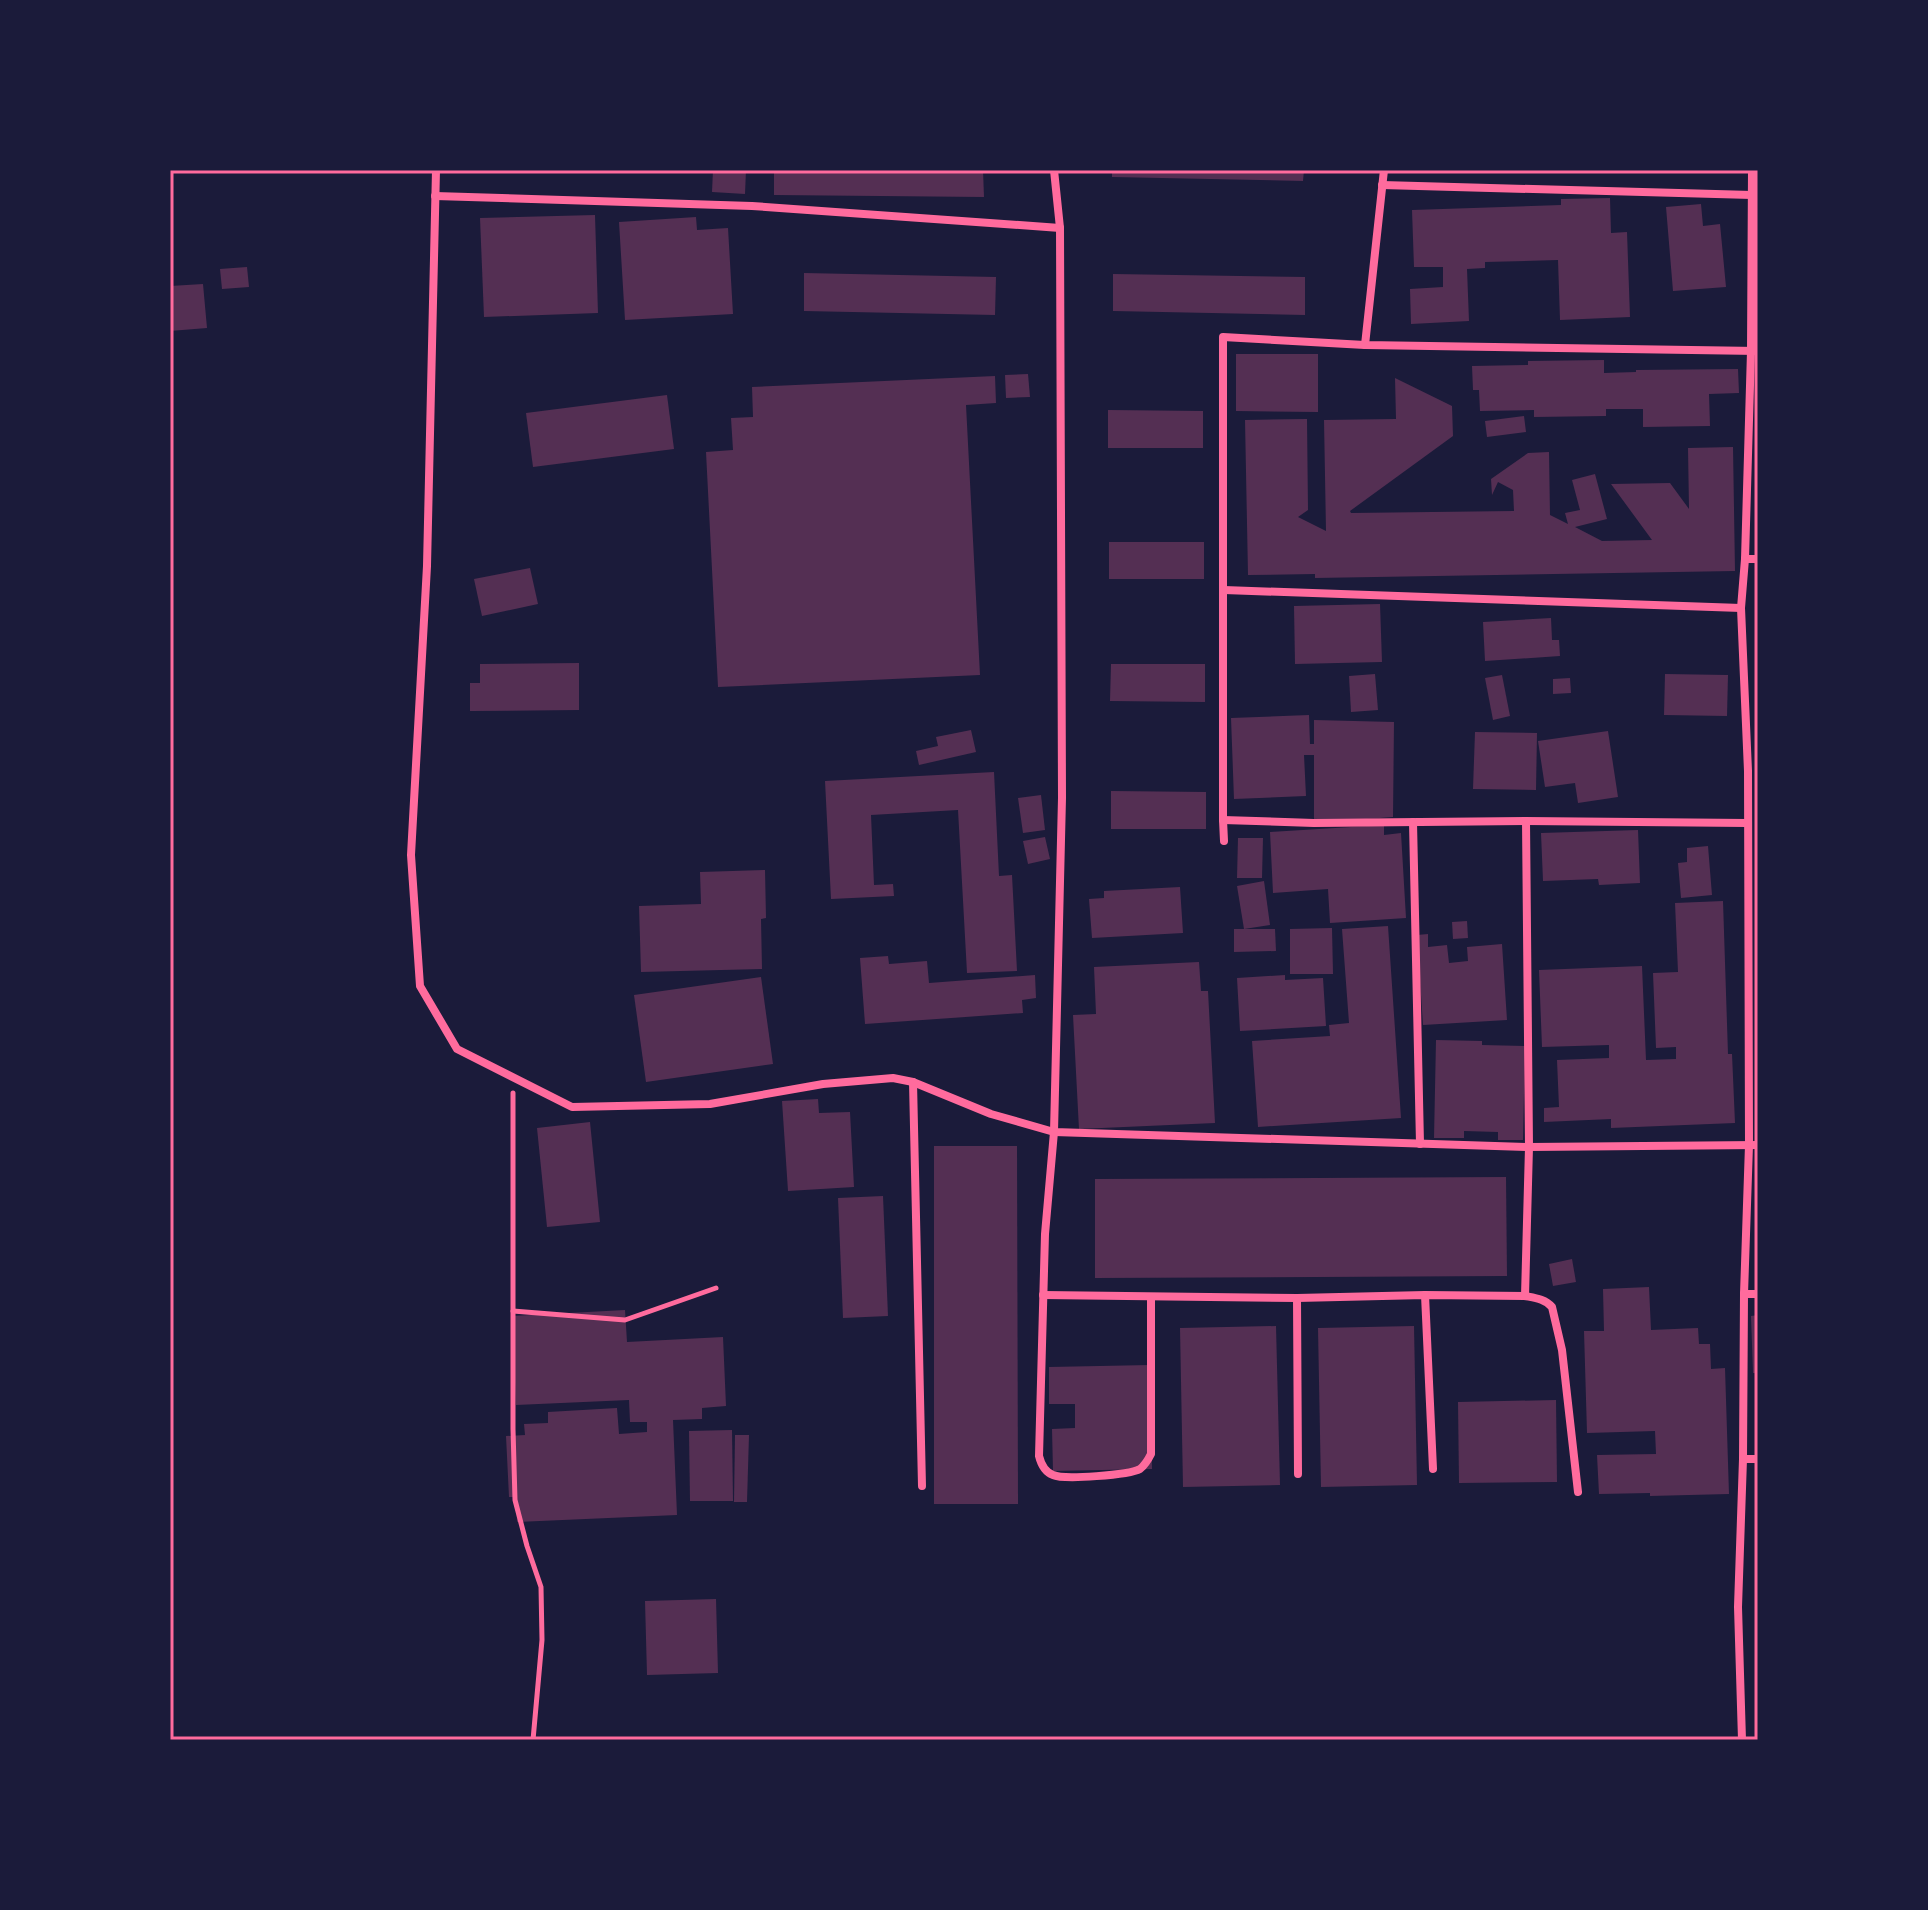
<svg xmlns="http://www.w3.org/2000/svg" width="1928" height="1910" font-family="Spectral,serif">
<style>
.building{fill:#542f53}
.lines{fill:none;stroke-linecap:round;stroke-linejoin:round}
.path{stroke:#ff6b9d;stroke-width:5}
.minor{stroke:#ff6b9d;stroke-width:8}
.neatline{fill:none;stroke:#ff6b9d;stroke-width:3}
</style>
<rect width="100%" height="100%" fill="#1b1b3a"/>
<g class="building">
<path d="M 713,170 L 746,170 L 745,194 L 712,192 Z"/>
<path d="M 774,170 L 983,170 L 984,197 L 774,195 Z"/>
<path d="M 1112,170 L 1304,170 L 1303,181 L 1112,177 Z"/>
<path d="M 1610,198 L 1611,233 L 1627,232 L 1630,317 L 1560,320 L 1558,260 L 1485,262 L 1485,268 L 1467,269 L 1469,321 L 1411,324 L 1410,289 L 1443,287 L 1443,267 L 1414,267 L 1412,210 L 1561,205 L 1561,199 Z"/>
<path d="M 1701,204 L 1703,226 L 1720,224 L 1726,287 L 1673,291 L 1666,207 Z"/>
<path d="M 595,215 L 598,313 L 484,317 L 480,218 Z"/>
<path d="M 696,217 L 697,230 L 728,228 L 733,314 L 625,320 L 619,222 Z"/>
<path d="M 247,267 L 249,287 L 222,289 L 220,269 Z"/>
<path d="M 804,273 L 996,277 L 995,315 L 804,311 Z"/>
<path d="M 1113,274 L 1305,277 L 1305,315 L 1113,311 Z"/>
<path d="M 203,284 L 207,328 L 170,331 L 170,286 Z"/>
<path d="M 1236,354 L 1318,354 L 1318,412 L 1236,411 Z"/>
<path d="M 1604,360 L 1604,373 L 1636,372 L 1636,370 L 1738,369 L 1739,393 L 1709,394 L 1710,426 L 1643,427 L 1643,409 L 1606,409 L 1606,416 L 1534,417 L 1534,410 L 1480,411 L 1479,390 L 1473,390 L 1472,366 L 1528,365 L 1528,361 Z"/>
<path d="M 1028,374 L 1030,397 L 1006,398 L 1005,375 Z"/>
<path d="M 995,376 L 996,403 L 966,405 L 980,675 L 718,687 L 706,452 L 733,450 L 731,418 L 753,417 L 752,387 Z"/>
<path d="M 1395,378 L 1452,406 L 1453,436 L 1350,511 L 1351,513 L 1514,511 L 1513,490 L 1498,482 L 1492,495 L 1491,479 L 1528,453 L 1549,452 L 1550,515 L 1568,524 L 1565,513 L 1580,510 L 1572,480 L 1595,474 L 1607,519 L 1575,527 L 1602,541 L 1652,540 L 1611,484 L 1670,483 L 1689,509 L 1688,448 L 1733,447 L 1735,571 L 1315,578 L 1315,574 L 1248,575 L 1245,420 L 1307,419 L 1308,510 L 1298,517 L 1326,531 L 1324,420 L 1396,419 Z"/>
<path d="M 667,395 L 674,449 L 533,467 L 526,413 Z"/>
<path d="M 1108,410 L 1203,411 L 1203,448 L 1108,448 Z"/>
<path d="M 1524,416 L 1526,432 L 1487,437 L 1485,421 Z"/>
<rect x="1109" y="542" width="95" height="37"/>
<path d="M 530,568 L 538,604 L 482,616 L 474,579 Z"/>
<path d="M 1380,604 L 1382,662 L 1295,664 L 1294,606 Z"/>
<path d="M 1551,618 L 1552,640 L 1559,640 L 1560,656 L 1485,661 L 1483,622 Z"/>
<path d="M 579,663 L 579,710 L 470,711 L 470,683 L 480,683 L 480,664 Z"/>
<path d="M 1111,664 L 1205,664 L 1205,702 L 1110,701 Z"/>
<path d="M 1375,674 L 1378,710 L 1351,712 L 1349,676 Z"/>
<path d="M 1665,674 L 1728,675 L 1727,716 L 1664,715 Z"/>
<path d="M 1502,675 L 1510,716 L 1493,720 L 1485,678 Z"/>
<path d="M 1570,678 L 1571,693 L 1553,694 L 1553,679 Z"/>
<path d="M 1309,715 L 1310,744 L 1314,744 L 1314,720 L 1394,722 L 1393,817 L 1314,823 L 1314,755 L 1304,755 L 1306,796 L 1234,799 L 1231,718 Z"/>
<path d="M 971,730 L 976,752 L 919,765 L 916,751 L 938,746 L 936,737 Z"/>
<path d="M 1608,731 L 1618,797 L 1578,803 L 1575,783 L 1545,787 L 1538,741 Z"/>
<path d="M 1475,732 L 1537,733 L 1536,790 L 1473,789 Z"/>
<path d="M 994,772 L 999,876 L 1012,875 L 1017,971 L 967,973 L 958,810 L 871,815 L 874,885 L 893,884 L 894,896 L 831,899 L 825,781 Z"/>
<path d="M 1111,791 L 1206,792 L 1206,829 L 1111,829 Z"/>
<path d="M 1041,795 L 1045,830 L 1023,833 L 1018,798 Z"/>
<path d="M 1384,825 L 1384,835 L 1401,833 L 1406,918 L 1330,923 L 1328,889 L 1273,893 L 1270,832 Z"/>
<path d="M 1638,830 L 1640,883 L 1599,885 L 1598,879 L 1543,881 L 1541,833 Z"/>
<path d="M 1045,837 L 1050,859 L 1028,864 L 1023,841 Z"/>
<path d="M 1238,838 L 1263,838 L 1262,878 L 1237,878 Z"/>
<path d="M 1708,846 L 1712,895 L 1681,898 L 1678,863 L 1687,862 L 1687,848 Z"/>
<path d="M 765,870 L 766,918 L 761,919 L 762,969 L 641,972 L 639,906 L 701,904 L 700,872 Z"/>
<path d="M 1264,881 L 1270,925 L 1244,929 L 1237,886 Z"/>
<path d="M 1180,887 L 1183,933 L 1092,938 L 1089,899 L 1104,898 L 1104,891 Z"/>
<path d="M 1723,901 L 1728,1054 L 1732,1054 L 1735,1123 L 1611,1128 L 1611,1119 L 1544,1122 L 1544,1108 L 1559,1107 L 1557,1060 L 1609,1058 L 1609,1045 L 1542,1047 L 1539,970 L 1642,966 L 1646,1060 L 1676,1059 L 1676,1047 L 1656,1048 L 1653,973 L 1678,972 L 1675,903 Z"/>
<path d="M 1467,921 L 1468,938 L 1453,939 L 1452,922 Z"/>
<path d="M 1388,926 L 1401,1118 L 1258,1127 L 1252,1041 L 1330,1036 L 1329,1025 L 1349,1023 L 1342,929 Z"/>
<path d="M 1332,928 L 1333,974 L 1290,974 L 1290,929 Z"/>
<path d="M 1234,929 L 1275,929 L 1276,951 L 1234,952 Z"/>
<path d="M 1428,934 L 1428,947 L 1447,945 L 1449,963 L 1468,961 L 1467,947 L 1502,944 L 1507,1020 L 1423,1025 L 1417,935 Z"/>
<path d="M 888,956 L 889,964 L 927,961 L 929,983 L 1035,975 L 1036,998 L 1022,1000 L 1023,1013 L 865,1024 L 860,958 Z"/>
<path d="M 1199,962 L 1201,991 L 1208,991 L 1215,1123 L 1079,1129 L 1073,1015 L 1096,1014 L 1094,967 Z"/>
<path d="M 1285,975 L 1285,980 L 1323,978 L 1326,1026 L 1240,1031 L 1237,978 Z"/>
<path d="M 761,977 L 773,1064 L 646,1082 L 634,995 Z"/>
<path d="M 1436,1040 L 1482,1041 L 1482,1045 L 1525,1046 L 1523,1140 L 1498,1140 L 1498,1132 L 1464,1131 L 1464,1138 L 1434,1138 Z"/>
<path d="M 818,1099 L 819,1113 L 850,1112 L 854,1187 L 788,1191 L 782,1101 Z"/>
<path d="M 590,1122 L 600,1222 L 547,1227 L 537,1128 Z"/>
<path d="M 934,1146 L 1017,1146 L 1018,1504 L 934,1504 Z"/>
<path d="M 1506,1177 L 1507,1276 L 1095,1278 L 1095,1179 Z"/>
<path d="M 883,1196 L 888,1316 L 843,1318 L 838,1198 Z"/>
<path d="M 1572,1259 L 1576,1282 L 1553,1286 L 1549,1264 Z"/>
<path d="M 1649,1287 L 1651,1330 L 1698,1328 L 1699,1344 L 1710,1344 L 1711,1369 L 1725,1368 L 1729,1494 L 1650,1496 L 1650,1493 L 1599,1494 L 1597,1455 L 1656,1454 L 1655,1431 L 1587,1433 L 1584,1331 L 1604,1331 L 1603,1289 Z"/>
<path d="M 625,1310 L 627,1342 L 723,1337 L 726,1406 L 702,1408 L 702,1419 L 673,1420 L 677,1515 L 517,1522 L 516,1497 L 509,1497 L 506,1436 L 525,1435 L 524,1424 L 548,1423 L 548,1412 L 617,1408 L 619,1434 L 647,1432 L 647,1422 L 630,1422 L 629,1400 L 516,1405 L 512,1316 Z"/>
<path d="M 1758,1315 L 1758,1373 L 1753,1373 L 1751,1316 Z"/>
<path d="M 1276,1326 L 1280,1485 L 1183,1487 L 1180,1328 Z"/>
<path d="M 1414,1326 L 1417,1485 L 1321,1487 L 1318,1328 Z"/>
<path d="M 1150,1365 L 1152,1469 L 1053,1471 L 1052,1429 L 1075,1428 L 1075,1404 L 1049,1404 L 1049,1367 Z"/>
<path d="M 1556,1400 L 1557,1482 L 1459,1483 L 1458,1402 Z"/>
<path d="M 732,1430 L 733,1501 L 690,1501 L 689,1431 Z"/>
<path d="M 735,1435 L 749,1435 L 747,1502 L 734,1502 Z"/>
<path d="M 716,1599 L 718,1673 L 647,1675 L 645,1601 Z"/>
</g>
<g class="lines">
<g class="path">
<path d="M 513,1093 L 513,1429 L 515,1500 L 527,1546 L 541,1587 L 542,1640 L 533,1740"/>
<path d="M 513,1311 L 625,1320 L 716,1288"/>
</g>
<g class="minor">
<path d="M 436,170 L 427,566 L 411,855 L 420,986 L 457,1049 L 572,1107 L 710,1104 L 823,1084 L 893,1078 L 913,1082 L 991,1114 L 1054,1132 L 1529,1147 L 1758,1145"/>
<path d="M 1054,170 L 1060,228 L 1062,798 L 1054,1132 L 1045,1234 L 1039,1456 C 1041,1464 1045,1472 1053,1475 C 1064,1480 1129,1475 1140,1469 C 1145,1465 1148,1460 1151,1454 L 1151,1298"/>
<path d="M 1382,185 L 1752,195"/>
<path d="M 435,196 L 752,206 L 1060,228"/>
<path d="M 1365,345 L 1384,170"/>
<path d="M 1745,559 L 1758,559"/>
<path d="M 1224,590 L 1741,608"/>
<path d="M 1223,820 L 1314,823 L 1526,821 L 1747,823"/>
<path d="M 1413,822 L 1420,1144"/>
<path d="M 1224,841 L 1223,820 L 1223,337 L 1365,345 L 1758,351"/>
<path d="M 913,1082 L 922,1486"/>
<path d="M 1744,1294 L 1758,1294"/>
<path d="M 1043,1295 L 1297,1298 L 1425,1295 L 1525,1296 C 1535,1298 1545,1299 1552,1307 L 1562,1350 L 1578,1492"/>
<path d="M 1425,1295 L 1433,1469"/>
<path d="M 1525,1296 L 1529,1147 L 1526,821"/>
<path d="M 1297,1298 L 1298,1474"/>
<path d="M 1743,1459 L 1758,1459"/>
<path d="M 1742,1740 L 1738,1607 L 1743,1459 L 1744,1294 L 1749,1145 L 1748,771 L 1741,608 L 1745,559 L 1751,351 L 1752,170"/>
</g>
</g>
<rect width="1928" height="1910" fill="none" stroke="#1b1b3a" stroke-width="344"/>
<rect x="172" y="172" width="1584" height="1566" class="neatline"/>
</svg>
